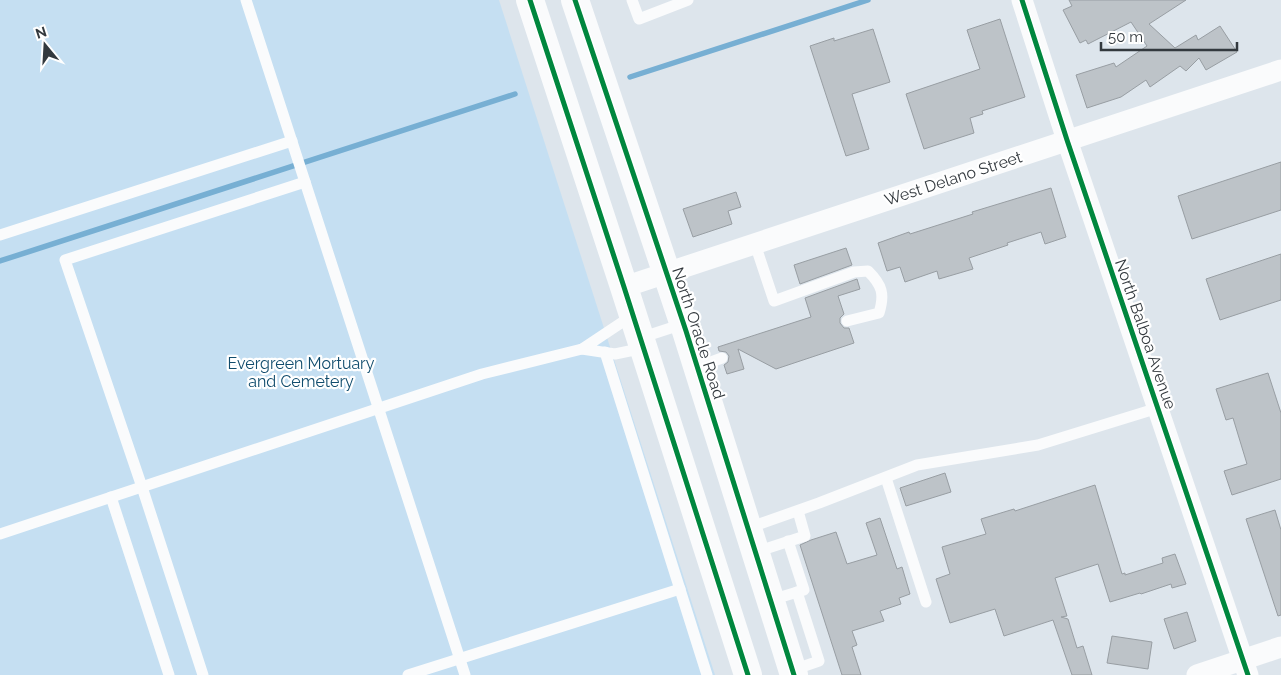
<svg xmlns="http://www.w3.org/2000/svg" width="1281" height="675" font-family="Raleway,sans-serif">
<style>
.green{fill:#c5dff2}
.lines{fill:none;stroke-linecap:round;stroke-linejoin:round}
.stream{stroke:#77afd3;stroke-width:5.5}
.building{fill:#bdc3c8;stroke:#989ea3}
.service{stroke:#fafbfc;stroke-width:11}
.minor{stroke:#fafbfc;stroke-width:21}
.trunk{stroke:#fafbfc;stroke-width:28}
.cycleway-casing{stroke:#fff;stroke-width:8}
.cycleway{stroke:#00873e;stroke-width:5}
.labels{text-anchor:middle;stroke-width:4.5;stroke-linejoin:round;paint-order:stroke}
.street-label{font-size:16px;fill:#33393e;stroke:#fff}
.park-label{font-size:16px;fill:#104c6d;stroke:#fff}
</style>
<rect width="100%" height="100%" fill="#dde5ec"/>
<path class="green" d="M 0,0 L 499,0 L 715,675 L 0,675 Z"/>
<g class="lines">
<g class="stream">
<path d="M 630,77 L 868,0"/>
<path d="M 0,261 L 515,94"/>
</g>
</g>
<g class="building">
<path d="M 1069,0 L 1186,0 L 1149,24 L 1175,48 L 1196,35 L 1198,40 L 1220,26 L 1237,52 L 1206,70 L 1199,58 L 1186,71 L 1180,66 L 1150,87 L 1146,80 L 1121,97 L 1087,108 L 1076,75 L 1114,63 L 1116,67 L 1147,46 L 1131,22 L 1088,44 L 1086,40 L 1080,43 L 1063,10 L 1072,6 Z"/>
<path d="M 1000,19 L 1025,97 L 982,111 L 983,114 L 970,118 L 974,133 L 924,149 L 906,94 L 980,69 L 967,30 Z"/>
<path d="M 873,29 L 890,82 L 852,94 L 869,149 L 846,156 L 810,46 L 834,38 L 834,41 Z"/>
<path d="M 1281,162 L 1281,210 L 1192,239 L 1178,196 Z"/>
<path d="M 1051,188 L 1066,237 L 1045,244 L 1041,232 L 1007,243 L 1008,245 L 969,258 L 973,269 L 939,279 L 937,271 L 905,282 L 900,267 L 887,271 L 878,243 L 909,232 L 910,234 L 973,214 L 972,212 Z"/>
<path d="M 736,192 L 741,207 L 728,211 L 732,224 L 693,237 L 683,209 Z"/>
<path d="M 846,248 L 852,265 L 800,284 L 794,265 Z"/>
<path d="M 1281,254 L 1281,300 L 1220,320 L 1206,279 Z"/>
<path d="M 857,279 L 860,289 L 838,296 L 844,314 L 840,318 L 840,323 L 844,328 L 849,328 L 854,343 L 776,369 L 738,349 L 744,369 L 727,374 L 724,365 L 728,362 L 729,356 L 726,352 L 719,351 L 718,347 L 811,317 L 805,298 Z"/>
<path d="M 1268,373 L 1281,413 L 1281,479 L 1232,495 L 1224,471 L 1247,464 L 1233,418 L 1226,420 L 1216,389 Z"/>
<path d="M 945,473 L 951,492 L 906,506 L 900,488 Z"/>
<path d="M 1095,485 L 1122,574 L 1125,573 L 1125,575 L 1163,563 L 1162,558 L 1175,554 L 1186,584 L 1172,588 L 1171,584 L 1141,594 L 1140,593 L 1110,602 L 1098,564 L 1055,578 L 1067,616 L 1061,617 L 1068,619 L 1077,648 L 1083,646 L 1092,675 L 1072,675 L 1053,620 L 1004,636 L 995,609 L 950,623 L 936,579 L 950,574 L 942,547 L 986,534 L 981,519 L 1014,509 L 1015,511 Z"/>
<path d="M 1275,510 L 1281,530 L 1281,615 L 1278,616 L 1246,519 Z"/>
<path d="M 880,518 L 897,569 L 902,567 L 910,594 L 899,598 L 901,604 L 880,611 L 884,621 L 852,631 L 857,645 L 852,647 L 861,675 L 842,675 L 800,545 L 811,540 L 836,532 L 847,564 L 877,555 L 866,523 Z"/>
<path d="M 1187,612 L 1196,641 L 1174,649 L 1164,619 Z"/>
<path d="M 1112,636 L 1152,642 L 1148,669 L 1107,663 Z"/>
</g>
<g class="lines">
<g class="service">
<path d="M 246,0 L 465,675"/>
<path d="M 632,0 L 639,19 L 688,0"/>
<path d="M 0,235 L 292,141"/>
<path d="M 755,244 L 774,301 L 854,272 L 868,271 C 882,285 885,294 879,313 L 847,321"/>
<path d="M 633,315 L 582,349 L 615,354 L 644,348"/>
<path d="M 640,338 L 683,324"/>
<path d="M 605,352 L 707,675"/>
<path d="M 697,367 L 722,358"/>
<path d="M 886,478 L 926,602"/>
<path d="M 111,497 L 169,675"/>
<path d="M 748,528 L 819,503 L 917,465 L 1038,445 L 1158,408"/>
<path d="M 0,534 L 482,374 L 582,349"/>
<path d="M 756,552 L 805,536 L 798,511"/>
<path d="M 771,600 L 804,590 L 788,541"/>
<path d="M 793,670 L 819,661 L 797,592"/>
<path d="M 203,675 L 142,487 L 65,260 L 305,182"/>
<path d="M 408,675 L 680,589"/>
</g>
<g class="minor">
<path d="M 1022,0 L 1067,140 L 1248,675"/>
<path d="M 624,287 L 1281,70"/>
<path d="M 1197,675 L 1281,647"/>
</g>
<g class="trunk">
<path d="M 530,0 L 624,287 L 748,675"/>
<path d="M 575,0 L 686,331 L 794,675"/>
</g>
<g class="cycleway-casing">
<g id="cycleway">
<path d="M 530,0 L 624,287 L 748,675"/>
<path d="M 575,0 L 686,331 L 794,675"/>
<path d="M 1022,0 L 1067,140 L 1248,675"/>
</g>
</g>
<use href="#cycleway" class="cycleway"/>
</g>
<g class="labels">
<g class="street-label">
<text transform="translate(953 178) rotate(-18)" y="6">West Delano Street</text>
<text transform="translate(699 333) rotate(72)" y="6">North Oracle Road</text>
<text transform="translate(1146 334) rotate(71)" y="6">North Balboa Avenue</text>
</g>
<g class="park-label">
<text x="301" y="369">Evergreen Mortuary<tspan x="301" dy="18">and Cemetery</tspan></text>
</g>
</g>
<g transform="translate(45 45) rotate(342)" stroke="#ffffff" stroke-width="4" paint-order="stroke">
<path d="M0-4L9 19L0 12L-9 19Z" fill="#33393e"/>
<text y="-8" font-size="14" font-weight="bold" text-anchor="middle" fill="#33393e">N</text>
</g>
<path d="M1101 42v8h136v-8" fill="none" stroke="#33393e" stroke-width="2.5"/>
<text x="1108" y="42" font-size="15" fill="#33393e" stroke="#ffffff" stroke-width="4" paint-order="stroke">50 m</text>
</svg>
